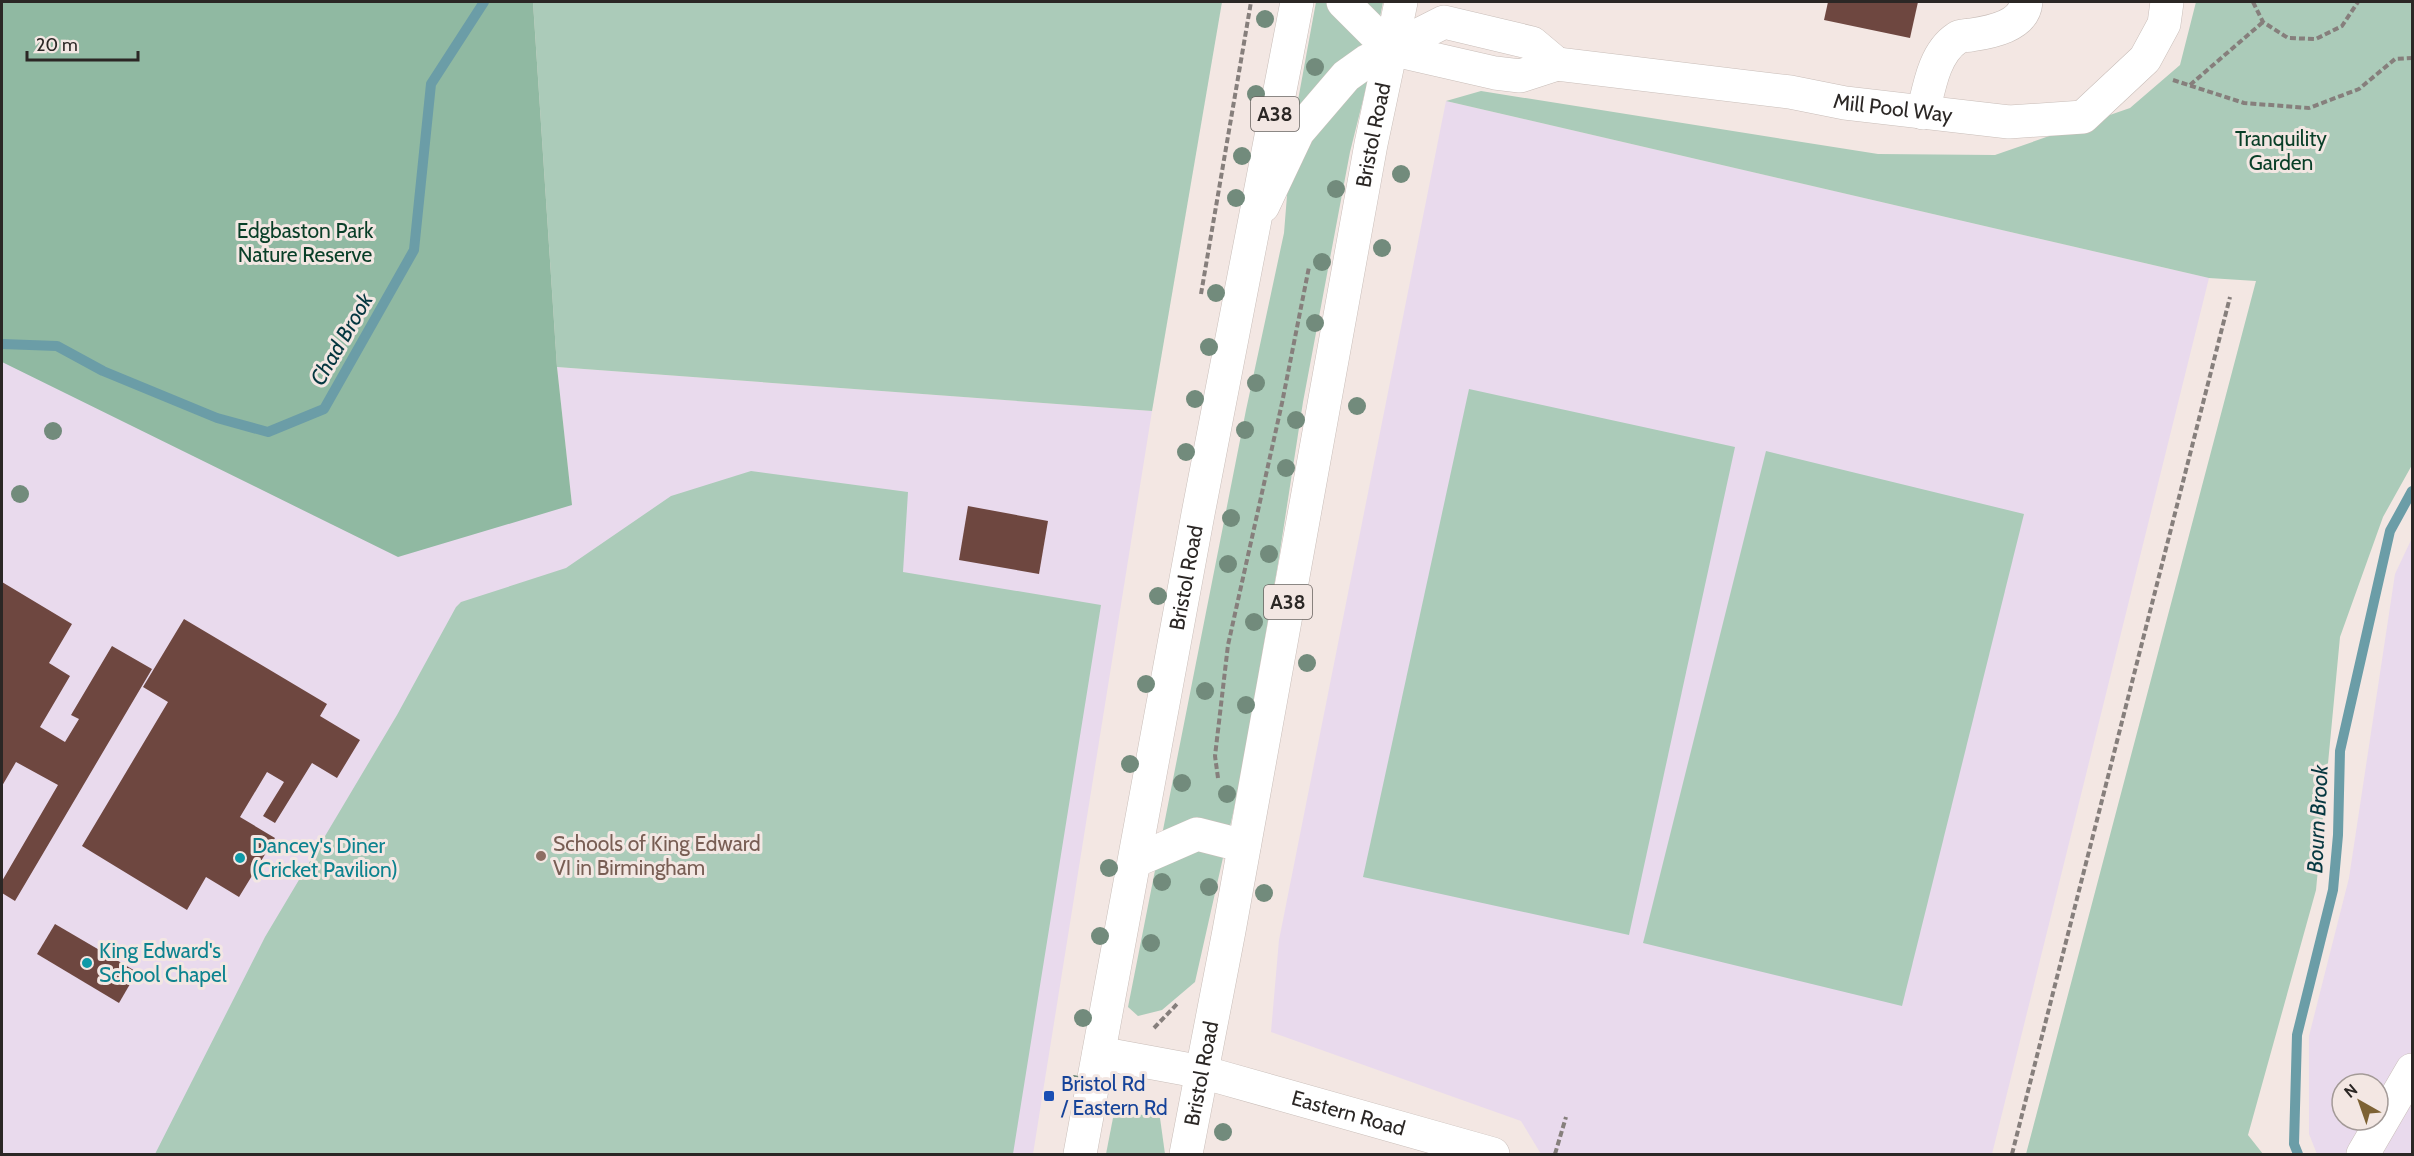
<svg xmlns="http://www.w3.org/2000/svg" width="2414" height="1156" font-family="Cabin,sans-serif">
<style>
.education{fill:#e9daed;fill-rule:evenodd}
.green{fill:#abcbb9}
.forest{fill:#90b9a2}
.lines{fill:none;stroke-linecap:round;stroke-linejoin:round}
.stream{stroke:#6b9da7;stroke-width:10}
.building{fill:#6e4740}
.minor-casing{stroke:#c9beb9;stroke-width:34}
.highway-casing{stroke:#c9beb9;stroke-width:34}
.path{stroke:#867f7c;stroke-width:4;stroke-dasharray:6 3;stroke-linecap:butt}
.minor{stroke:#fff;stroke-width:33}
.highway{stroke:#fff;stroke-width:33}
.tree{fill:#728b7c}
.education-dot{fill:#8d6e63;stroke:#f3e7e3;stroke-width:2}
.culture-dot{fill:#0f9aa8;stroke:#f3e7e3;stroke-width:2}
.transit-dot{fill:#1a4fb4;stroke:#f3e7e3;stroke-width:2}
.labels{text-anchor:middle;stroke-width:6;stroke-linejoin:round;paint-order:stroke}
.shield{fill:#f3e7e3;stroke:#67615e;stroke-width:1.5}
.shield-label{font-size:20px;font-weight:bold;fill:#2b2725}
.street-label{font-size:21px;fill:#2b2725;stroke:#f3e7e3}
.park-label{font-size:21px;fill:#093f28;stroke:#f3e7e3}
.education-label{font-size:21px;fill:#785e54;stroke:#f3e7e3;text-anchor:start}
.culture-label{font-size:21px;fill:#0d838f;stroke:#f3e7e3;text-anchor:start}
.transit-label{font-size:21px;fill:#164399;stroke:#f3e7e3;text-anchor:start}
.water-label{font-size:22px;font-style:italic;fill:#053740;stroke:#f3e7e3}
</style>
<rect width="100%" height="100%" fill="#f3e7e3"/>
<g class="education">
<path d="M 1446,101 L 2209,278 L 1992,1154 L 1541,1154 L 1521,1121 L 1271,1032 L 1279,940 Z"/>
<path d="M 2,362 L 572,505 L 557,367 L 1152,411 L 1033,1154 L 2,1154 Z"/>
<path d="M 2412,538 L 2412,1154 L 2317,1154 L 2309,1134 L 2309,1036 L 2349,878 L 2395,574 ZM 2342,1084 L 2378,1084 L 2378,1120 L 2342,1120 Z"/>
</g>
<g class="green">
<path d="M 533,2 L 1222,2 L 1152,411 L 557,367 Z"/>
<path d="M 1316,2 L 1383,2 L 1366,88 L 1350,152 L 1303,402 L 1278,564 L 1238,791 L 1195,982 L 1162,1010 L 1138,1016 L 1128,1007 L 1246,410 L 1284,233 L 1292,133 Z"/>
<path d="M 2196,2 L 2412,2 L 2412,465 L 2383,517 L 2340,637 L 2316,890 L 2248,1135 L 2263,1154 L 2026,1154 L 2256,281 L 2209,278 L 1446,101 L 1481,91 L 1878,154 L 1995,155 L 2130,108 L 2180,65 Z"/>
<path d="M 1469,389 L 1735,447 L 1629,935 L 1363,877 Z"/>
<path d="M 1766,451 L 2024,514 L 1902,1006 L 1643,943 Z"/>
<path d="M 751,471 L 908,492 L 903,572 L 1101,605 L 1013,1154 L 155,1154 L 265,937 L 397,715 L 456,607 L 461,602 L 566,568 L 671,496 Z"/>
<path d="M 1126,1112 L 1160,1118 L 1165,1154 L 1106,1154 L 1113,1118 Z"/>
</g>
<path class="forest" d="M 2,2 L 533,2 L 557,367 L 572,505 L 398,557 L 2,362 Z"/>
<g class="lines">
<g class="stream">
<path d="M 2,344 L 57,346 L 103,371 L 217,418 L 268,432 L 324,409 L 414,250 L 431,84 L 484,2"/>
<path d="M 2298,1154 L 2294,1144 L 2297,1035 L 2333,890 L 2338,835 L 2340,751 L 2390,531 L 2412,491"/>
</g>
</g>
<g class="building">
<path d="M 1828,2 L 1918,2 L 1910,38 L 1824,20 Z"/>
<path d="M 968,506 L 1048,521 L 1039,574 L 959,560 Z"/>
<path d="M 2,582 L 72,624 L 49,663 L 70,676 L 40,727 L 65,742 L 79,719 L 71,715 L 112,646 L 152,669 L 15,901 L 2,893 L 2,881 L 58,785 L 16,762 L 2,786 Z"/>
<path d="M 184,619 L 327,704 L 320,716 L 360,740 L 337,778 L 312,763 L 275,823 L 263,816 L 284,782 L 267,772 L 240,817 L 275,838 L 239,897 L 206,877 L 187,910 L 82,846 L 168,702 L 143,687 Z"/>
<path d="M 55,924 L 137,972 L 119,1003 L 37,954 Z"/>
</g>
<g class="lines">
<g class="minor-casing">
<g id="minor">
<path id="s1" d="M 1557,64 L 1790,92 L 1845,103 L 2009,122 L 2083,117 L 2145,59 L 2164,24 L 2167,2"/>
<path d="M 1923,113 C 1929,88 1934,53 1957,38 C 1961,35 1966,36 1971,35 C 1991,32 2024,26 2026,2"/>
<path d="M 1263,206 L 1298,132 L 1346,76 L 1367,61 L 1444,22 L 1532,43 L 1557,64 L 1520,76 L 1495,73 L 1390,49 L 1343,2"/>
<path id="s2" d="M 1202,1072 L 1493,1154"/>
<path d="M 2363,1154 L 2412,1070"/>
</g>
</g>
<g class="highway-casing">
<g id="highway">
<path d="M 1135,861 L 1197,834 L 1244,846"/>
<path d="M 1099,1053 L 1202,1072"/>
<path id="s3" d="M 1080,1154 L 1198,514 L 1297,2"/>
<path id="s4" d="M 1186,1154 L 1229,931 L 1371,144 L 1401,2"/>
</g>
</g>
<g class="path">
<path d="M 2253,2 L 2263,22 L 2288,38 L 2316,39 L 2342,26 L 2358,2"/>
<path d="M 2173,80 L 2244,103 L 2309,108 L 2359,89 L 2395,59 L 2412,58"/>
<path d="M 2190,85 L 2263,22"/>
<path d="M 1201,294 L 1251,2"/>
<path d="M 1218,778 L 1215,756 L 1228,645 L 1282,403 L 1309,267"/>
<path d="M 1154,1028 L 1178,1003"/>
<path d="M 1555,1154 L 1566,1117"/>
<path d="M 2012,1154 L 2230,297"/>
</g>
<use href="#minor" class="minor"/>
<use href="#highway" class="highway"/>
</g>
<g class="tree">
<circle cx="1265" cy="19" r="9"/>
<circle cx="1315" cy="67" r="9"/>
<circle cx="1256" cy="94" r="9"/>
<circle cx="1242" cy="156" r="9"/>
<circle cx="1401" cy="174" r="9"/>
<circle cx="1336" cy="189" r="9"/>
<circle cx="1236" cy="198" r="9"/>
<circle cx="1382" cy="248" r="9"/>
<circle cx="1322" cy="262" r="9"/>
<circle cx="1216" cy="293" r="9"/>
<circle cx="1315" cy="323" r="9"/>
<circle cx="1209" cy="347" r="9"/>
<circle cx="1256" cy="383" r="9"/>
<circle cx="1195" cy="399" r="9"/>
<circle cx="1357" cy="406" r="9"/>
<circle cx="1296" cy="420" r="9"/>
<circle cx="1245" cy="430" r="9"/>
<circle cx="53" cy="431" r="9"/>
<circle cx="1186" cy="452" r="9"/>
<circle cx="1286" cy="468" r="9"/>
<circle cx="20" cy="494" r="9"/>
<circle cx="1231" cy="518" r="9"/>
<circle cx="1269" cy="554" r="9"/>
<circle cx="1228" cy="564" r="9"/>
<circle cx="1158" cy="596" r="9"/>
<circle cx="1254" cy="622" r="9"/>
<circle cx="1307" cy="663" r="9"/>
<circle cx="1146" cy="684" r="9"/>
<circle cx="1205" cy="691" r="9"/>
<circle cx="1246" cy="705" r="9"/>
<circle cx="1130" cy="764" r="9"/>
<circle cx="1182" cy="783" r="9"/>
<circle cx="1227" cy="794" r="9"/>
<circle cx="1109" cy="868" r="9"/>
<circle cx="1162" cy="882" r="9"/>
<circle cx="1209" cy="887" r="9"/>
<circle cx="1264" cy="893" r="9"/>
<circle cx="1100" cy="936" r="9"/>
<circle cx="1151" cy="943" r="9"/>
<circle cx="1083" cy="1018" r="9"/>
<circle cx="1074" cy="1084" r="9"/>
<circle cx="1223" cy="1132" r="9"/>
</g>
<circle class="education-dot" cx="541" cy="856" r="6"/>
<g class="culture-dot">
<circle cx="240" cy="858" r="6"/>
<circle cx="87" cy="963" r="6"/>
</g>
<rect class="transit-dot" x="1043" y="1090" width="12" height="12" rx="3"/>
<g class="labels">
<g class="shield">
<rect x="1251" y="97" width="48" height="34" rx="4.5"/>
<rect x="1264" y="585" width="48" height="34" rx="4.5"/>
</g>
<g class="shield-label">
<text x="1275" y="121">A38</text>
<text x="1288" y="609">A38</text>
</g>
<g class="street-label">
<text dy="7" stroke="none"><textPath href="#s1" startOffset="339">Mill Pool Way</textPath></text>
<text dy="7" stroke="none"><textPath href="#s4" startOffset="1036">Bristol Road</textPath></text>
<text dy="7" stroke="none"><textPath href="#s3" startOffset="586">Bristol Road</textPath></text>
<text dy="7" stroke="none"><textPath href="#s4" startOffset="82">Bristol Road</textPath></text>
<text dy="7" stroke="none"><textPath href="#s2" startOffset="152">Eastern Road</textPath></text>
</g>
<g class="park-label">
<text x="2281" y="146">Tranquility<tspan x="2281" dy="24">Garden</tspan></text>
<text x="305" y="238">Edgbaston Park<tspan x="305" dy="24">Nature Reserve</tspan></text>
</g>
<g class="education-label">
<text x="553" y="851">Schools of King Edward<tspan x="553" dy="24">VI in Birmingham</tspan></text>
</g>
<g class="culture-label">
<text x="252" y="853">Dancey's Diner<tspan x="252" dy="24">(Cricket Pavilion)</tspan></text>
<text x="99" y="958">King Edward's<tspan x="99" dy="24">School Chapel</tspan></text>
</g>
<g class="transit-label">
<text x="1061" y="1091">Bristol Rd<tspan x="1061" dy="24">/ Eastern Rd</tspan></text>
</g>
<g class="water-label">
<text transform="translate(341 339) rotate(-60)" y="8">Chad Brook</text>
<text transform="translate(2317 819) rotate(-87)" y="8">Bourn Brook</text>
</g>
</g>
<rect width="2414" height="1156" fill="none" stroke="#2b2725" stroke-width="6"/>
<g transform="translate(2360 1102) rotate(320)"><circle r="28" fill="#f3e7e3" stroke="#a39a97" stroke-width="1.5"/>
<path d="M0-4.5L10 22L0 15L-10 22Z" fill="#7d6234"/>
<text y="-9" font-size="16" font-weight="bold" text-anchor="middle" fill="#2b2725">N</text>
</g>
<path d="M27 51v9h111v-9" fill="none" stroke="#2b2725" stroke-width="3"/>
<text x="36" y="51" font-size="18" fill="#2b2725" stroke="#f3e7e3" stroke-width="4.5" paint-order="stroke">20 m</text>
</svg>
